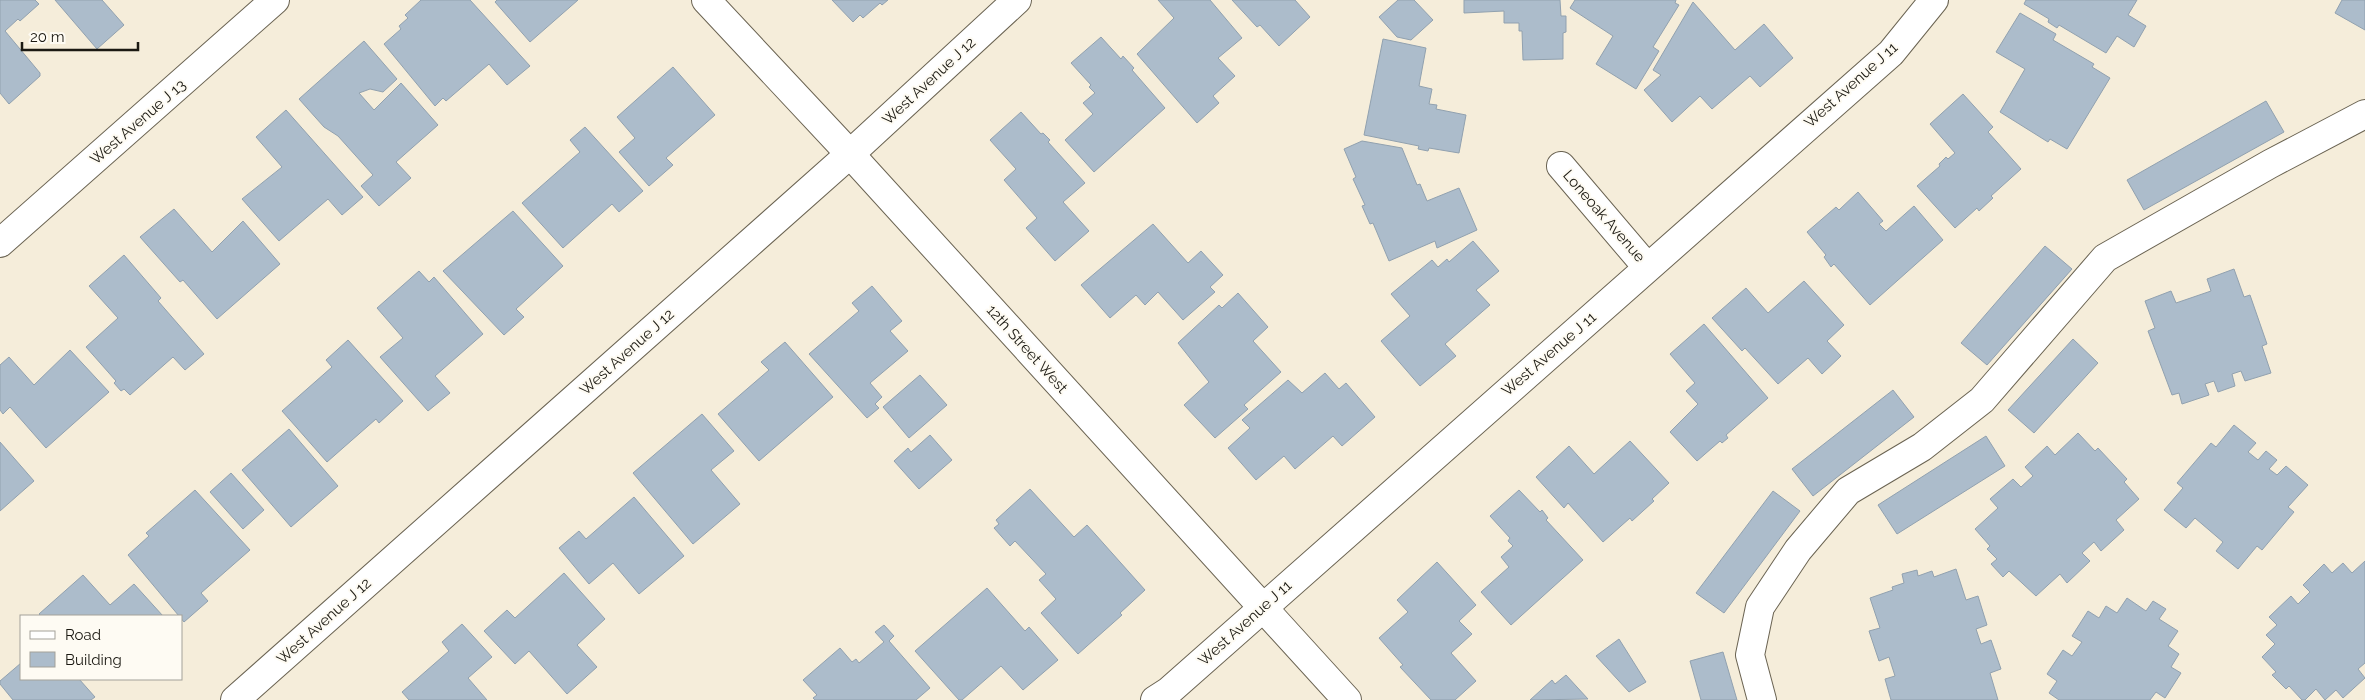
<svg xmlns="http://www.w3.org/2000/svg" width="2365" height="700" font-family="Raleway,sans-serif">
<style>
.building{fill:#acbccb;stroke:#91a1af}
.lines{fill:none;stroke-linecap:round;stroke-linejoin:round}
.street-casing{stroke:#6a6352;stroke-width:30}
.street{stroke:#fff;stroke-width:28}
.labels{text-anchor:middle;stroke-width:4;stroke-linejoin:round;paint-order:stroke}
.street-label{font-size:15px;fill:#1b1912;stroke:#fefbf3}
</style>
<rect width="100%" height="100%" fill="#f5edda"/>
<g class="building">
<path d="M 0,0 L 35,0 L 39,4 L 20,21 L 18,19 L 5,31 L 40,73 L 40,76 L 9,104 L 0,93 Z"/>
<path d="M 55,0 L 102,0 L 124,25 L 97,49 Z"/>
<path d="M 421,0 L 470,0 L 530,66 L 507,85 L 489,64 L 446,101 L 443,98 L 435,106 L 384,44 L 401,29 L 399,26 L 408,18 L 405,15 Z"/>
<path d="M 497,0 L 578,0 L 530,42 L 495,2 Z"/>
<path d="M 832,0 L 888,0 L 882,5 L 880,3 L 863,18 L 860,15 L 853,22 Z"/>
<path d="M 1158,0 L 1210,0 L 1242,38 L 1218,58 L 1235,76 L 1213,96 L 1219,103 L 1197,123 L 1137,54 L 1174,18 Z"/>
<path d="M 1232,0 L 1295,0 L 1310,17 L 1279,46 L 1260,25 L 1257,27 Z"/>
<path d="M 1398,0 L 1414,0 L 1433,20 L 1411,40 L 1397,37 L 1379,17 Z"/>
<path d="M 1464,0 L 1560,0 L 1561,16 L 1566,16 L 1566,32 L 1563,33 L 1563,59 L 1523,60 L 1522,31 L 1519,31 L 1519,23 L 1504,23 L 1504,11 L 1464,13 Z"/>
<path d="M 1575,0 L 1676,0 L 1675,3 L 1679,5 L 1653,47 L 1659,51 L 1636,89 L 1596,64 L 1613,36 L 1570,8 Z"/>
<path d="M 2026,0 L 2137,0 L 2128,15 L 2146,26 L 2134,47 L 2117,36 L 2106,53 L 2059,25 L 2057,28 L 2048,22 L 2049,19 L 2024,4 Z"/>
<path d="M 2342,0 L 2365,0 L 2365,30 L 2335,13 Z"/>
<path d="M 1693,2 L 1735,50 L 1764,24 L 1793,58 L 1760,87 L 1750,76 L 1712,109 L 1700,96 L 1672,122 L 1644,90 L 1661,75 L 1653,70 Z"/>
<path d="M 2020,13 L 2056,34 L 2053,40 L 2094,64 L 2092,67 L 2110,78 L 2067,149 L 2050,139 L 2048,142 L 2000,112 L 2025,69 L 1996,52 Z"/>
<path d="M 1101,37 L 1121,59 L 1123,56 L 1134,68 L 1132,70 L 1165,108 L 1094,172 L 1065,140 L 1093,114 L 1083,103 L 1095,93 L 1089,87 L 1091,85 L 1071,63 Z"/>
<path d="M 1383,39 L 1426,48 L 1419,86 L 1432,89 L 1429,104 L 1437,105 L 1436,109 L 1466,115 L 1459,153 L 1429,148 L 1428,151 L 1418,149 L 1419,146 L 1364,135 Z"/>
<path d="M 364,41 L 397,79 L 383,92 L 370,89 L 359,93 L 374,110 L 401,83 L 438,125 L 396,162 L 411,178 L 379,206 L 361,186 L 373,175 L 338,136 L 324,127 L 299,99 Z"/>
<path d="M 673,67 L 715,115 L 666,158 L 673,165 L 649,186 L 619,152 L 635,138 L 617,117 Z"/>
<path d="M 1963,94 L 1993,127 L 1988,132 L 2021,169 L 1991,196 L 1993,198 L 1979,211 L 1977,208 L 1955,228 L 1917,186 L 1940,166 L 1939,164 L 1946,157 L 1948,159 L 1955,153 L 1930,124 Z"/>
<path d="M 2266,101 L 2284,132 L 2144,210 L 2127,180 Z"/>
<path d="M 286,110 L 363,197 L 342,215 L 328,199 L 279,241 L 242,199 L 282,167 L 256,137 Z"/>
<path d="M 1021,112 L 1041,134 L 1043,133 L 1050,140 L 1048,142 L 1085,183 L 1063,202 L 1089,231 L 1055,261 L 1026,228 L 1037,218 L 1004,180 L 1016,169 L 990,140 Z"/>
<path d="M 585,127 L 643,191 L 619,212 L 612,204 L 563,248 L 522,203 L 580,152 L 570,140 Z"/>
<path d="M 1362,141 L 1402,148 L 1417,185 L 1420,184 L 1427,201 L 1459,188 L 1477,230 L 1437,248 L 1435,241 L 1389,261 L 1373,223 L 1370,224 L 1362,206 L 1365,205 L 1353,179 L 1356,177 L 1344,149 Z"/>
<path d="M 1858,192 L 1883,221 L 1879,224 L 1886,231 L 1914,206 L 1943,240 L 1870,305 L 1834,264 L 1831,267 L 1824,257 L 1826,255 L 1807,232 L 1836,207 L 1839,210 Z"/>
<path d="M 174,209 L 212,252 L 243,221 L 280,264 L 217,319 L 183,280 L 180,282 L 140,237 Z"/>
<path d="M 513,211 L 563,266 L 516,309 L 524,317 L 504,335 L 443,271 Z"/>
<path d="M 1153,224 L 1188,263 L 1201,251 L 1223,275 L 1210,287 L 1215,292 L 1183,320 L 1158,292 L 1145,305 L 1136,295 L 1110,318 L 1081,285 Z"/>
<path d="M 1473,241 L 1499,271 L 1476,290 L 1490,305 L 1445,344 L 1456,356 L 1420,386 L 1381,341 L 1410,316 L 1391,294 L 1432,260 L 1438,267 L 1447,259 L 1449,262 Z"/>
<path d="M 2045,246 L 2072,269 L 1987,365 L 1961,343 Z"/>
<path d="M 124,255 L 161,298 L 158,301 L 204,354 L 185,370 L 173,357 L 130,395 L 124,389 L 121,391 L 114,383 L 116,381 L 86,347 L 118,318 L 89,286 Z"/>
<path d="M 2234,269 L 2244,297 L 2250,295 L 2267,344 L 2262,346 L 2271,373 L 2245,381 L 2241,371 L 2232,374 L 2235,386 L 2218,392 L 2214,381 L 2205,384 L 2209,395 L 2182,404 L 2179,393 L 2172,395 L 2148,331 L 2155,328 L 2145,301 L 2171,291 L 2176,303 L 2211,291 L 2207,279 Z"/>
<path d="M 419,271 L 429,282 L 434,277 L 483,334 L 435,376 L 450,393 L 428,411 L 380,357 L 403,338 L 377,308 Z"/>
<path d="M 1804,281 L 1844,325 L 1827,341 L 1841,356 L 1822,374 L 1808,358 L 1778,384 L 1745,348 L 1742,351 L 1712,318 L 1746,288 L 1768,313 Z"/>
<path d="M 872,286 L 902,321 L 890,331 L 908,351 L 870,383 L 882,397 L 875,404 L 879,408 L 867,418 L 809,354 L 859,311 L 852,303 Z"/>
<path d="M 1238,293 L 1268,327 L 1253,341 L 1281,372 L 1244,405 L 1248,409 L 1215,438 L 1184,405 L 1209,382 L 1178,343 L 1219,305 L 1222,308 Z"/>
<path d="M 1704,324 L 1768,398 L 1726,435 L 1728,438 L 1722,443 L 1720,441 L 1697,461 L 1670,432 L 1698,404 L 1686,391 L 1695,383 L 1670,354 Z"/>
<path d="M 2073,339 L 2098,363 L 2034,433 L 2008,410 Z"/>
<path d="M 348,340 L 403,401 L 379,423 L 376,419 L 327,462 L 282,411 L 332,367 L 326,360 Z"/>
<path d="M 785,342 L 833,397 L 759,461 L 718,414 L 769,370 L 761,362 Z"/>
<path d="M 70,350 L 109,392 L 46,448 L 10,407 L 3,414 L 0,410 L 0,365 L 9,357 L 34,385 Z"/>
<path d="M 1325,373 L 1339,389 L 1346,383 L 1375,417 L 1342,446 L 1333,436 L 1295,469 L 1284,456 L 1256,480 L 1228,448 L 1250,428 L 1242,420 L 1288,380 L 1302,393 Z"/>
<path d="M 920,375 L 947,405 L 909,438 L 883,407 Z"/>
<path d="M 1893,390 L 1914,417 L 1813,496 L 1792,469 Z"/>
<path d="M 702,414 L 734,451 L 711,470 L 740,504 L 693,544 L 633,473 Z"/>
<path d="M 2234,425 L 2256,443 L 2248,452 L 2258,460 L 2266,451 L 2277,460 L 2269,469 L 2277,475 L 2286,466 L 2308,485 L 2288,507 L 2294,512 L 2262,550 L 2257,546 L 2238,569 L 2216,551 L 2223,542 L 2195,518 L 2186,528 L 2164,510 L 2183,488 L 2177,483 L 2211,443 L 2216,447 Z"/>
<path d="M 289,429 L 338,486 L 291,527 L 242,470 Z"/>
<path d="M 2078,433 L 2095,451 L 2098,448 L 2127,479 L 2124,482 L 2139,499 L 2116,520 L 2124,530 L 2101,551 L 2094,542 L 2082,553 L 2090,561 L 2067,583 L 2060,574 L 2036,596 L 2009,571 L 2003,577 L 1991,564 L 1997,559 L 1987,549 L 1990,546 L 1975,529 L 1998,508 L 1990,499 L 2013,479 L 2021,487 L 2033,476 L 2025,467 L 2047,446 L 2055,455 Z"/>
<path d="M 930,435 L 952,460 L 919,489 L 894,461 L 908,448 L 911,452 Z"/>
<path d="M 1986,436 L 2005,466 L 1897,534 L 1878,505 Z"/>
<path d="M 1630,441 L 1669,483 L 1652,499 L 1654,501 L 1632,521 L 1630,518 L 1603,542 L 1568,503 L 1564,508 L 1536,477 L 1569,446 L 1594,474 Z"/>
<path d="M 0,442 L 34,481 L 0,511 Z"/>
<path d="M 231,473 L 264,510 L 243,529 L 210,492 Z"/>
<path d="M 1030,489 L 1074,537 L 1087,525 L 1145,590 L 1120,613 L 1122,615 L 1078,654 L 1041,613 L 1056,599 L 1039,580 L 1046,574 L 1015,541 L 1010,546 L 994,528 L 999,524 L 996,520 Z"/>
<path d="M 195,490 L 250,550 L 201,593 L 208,601 L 184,622 L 128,555 L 149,536 L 146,533 Z"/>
<path d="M 1519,490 L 1540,512 L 1542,510 L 1548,518 L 1546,520 L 1583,560 L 1511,625 L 1481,592 L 1509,567 L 1501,557 L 1513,546 L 1508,541 L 1510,538 L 1490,516 Z"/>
<path d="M 1773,491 L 1800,511 L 1724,613 L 1696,593 Z"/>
<path d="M 634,497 L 684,556 L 639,594 L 613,563 L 589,584 L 559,548 L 579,531 L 586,539 Z"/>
<path d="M 2365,561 L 2365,663 L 2358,669 L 2365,678 L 2343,698 L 2336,690 L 2325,700 L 2316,689 L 2305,700 L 2302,700 L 2289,686 L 2286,689 L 2272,675 L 2276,672 L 2262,657 L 2275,644 L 2266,635 L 2277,625 L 2269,617 L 2291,596 L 2298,604 L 2310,592 L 2303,585 L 2324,564 L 2332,573 L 2343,563 L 2352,573 Z"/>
<path d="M 1437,562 L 1476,605 L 1459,621 L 1472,634 L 1451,653 L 1476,681 L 1455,700 L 1431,700 L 1400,667 L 1403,665 L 1379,638 L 1408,612 L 1397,600 Z"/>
<path d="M 1956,569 L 1966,600 L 1978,596 L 1987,625 L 1976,629 L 1981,644 L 1991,640 L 2001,669 L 1990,673 L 1998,700 L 1891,700 L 1885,679 L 1895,676 L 1889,657 L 1879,661 L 1869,631 L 1880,628 L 1870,598 L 1893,590 L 1892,587 L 1904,583 L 1902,574 L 1917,570 L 1918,576 L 1932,571 L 1934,577 Z"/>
<path d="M 564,573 L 605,619 L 577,645 L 597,667 L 567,694 L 529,651 L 515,664 L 484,631 L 507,610 L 515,618 Z"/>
<path d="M 83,575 L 110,605 L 134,584 L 163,616 L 41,616 L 39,614 Z"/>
<path d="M 987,588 L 1025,631 L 1029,627 L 1058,660 L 1023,690 L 1001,666 L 962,700 L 959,700 L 915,651 Z"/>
<path d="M 2127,598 L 2146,611 L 2153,601 L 2166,609 L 2159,619 L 2178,631 L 2168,646 L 2179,654 L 2171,667 L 2181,673 L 2165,698 L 2156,692 L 2150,700 L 2059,700 L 2049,693 L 2057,681 L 2047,674 L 2063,650 L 2072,656 L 2082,642 L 2072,636 L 2088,611 L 2099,618 L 2106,606 L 2117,613 Z"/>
<path d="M 462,624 L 492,657 L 468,678 L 487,700 L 409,700 L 402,692 L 449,651 L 442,642 Z"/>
<path d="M 884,625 L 894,636 L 889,641 L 930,688 L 916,700 L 815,700 L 813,698 L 817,695 L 803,680 L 840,648 L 852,662 L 856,659 L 859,663 L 884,642 L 875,632 Z"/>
<path d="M 1619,639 L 1646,682 L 1629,692 L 1596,656 Z"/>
<path d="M 1723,652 L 1737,700 L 1701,700 L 1690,661 Z"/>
<path d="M 21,663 L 21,679 L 79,679 L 95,697 L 91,700 L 13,700 L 0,684 L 0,681 Z"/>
<path d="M 1566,675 L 1588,699 L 1530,700 L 1552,680 L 1555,684 Z"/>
</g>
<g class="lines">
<g class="street-casing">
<g id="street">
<path d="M 706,0 L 850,154 L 1347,700"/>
<path d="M 1561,166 L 1647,267"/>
<path d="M 0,243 L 275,0"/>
<path d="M 235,700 L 850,154 L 1017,0"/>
<path d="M 1155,700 L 1169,691 L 1891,53 L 1934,0"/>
<path d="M 1762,700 L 1750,655 L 1760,607 L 1798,550 L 1848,491 L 1922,447 L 1982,400 L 2105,258 L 2270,164 L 2365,114"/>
</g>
</g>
<use href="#street" class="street"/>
</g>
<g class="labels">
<g class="street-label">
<text transform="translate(929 81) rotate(-43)" y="5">West Avenue J 12</text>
<text transform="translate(1851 85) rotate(-42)" y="5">West Avenue J 11</text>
<text transform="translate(138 122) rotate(-41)" y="5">West Avenue J 13</text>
<text transform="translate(1604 216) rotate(49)" y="5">Loneoak Avenue</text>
<text transform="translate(1027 349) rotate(48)" y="5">12th Street West</text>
<text transform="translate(627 352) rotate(-42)" y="5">West Avenue J 12</text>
<text transform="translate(1549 354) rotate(-41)" y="5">West Avenue J 11</text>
<text transform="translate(324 621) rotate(-42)" y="5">West Avenue J 12</text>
<text transform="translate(1245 623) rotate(-42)" y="5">West Avenue J 11</text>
</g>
</g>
<rect x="20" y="615" width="162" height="65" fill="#fefbf3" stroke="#a3a199"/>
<rect x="30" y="631" width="25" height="8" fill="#ffffff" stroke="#a3a199"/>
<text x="65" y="640" font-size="15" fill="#1b1912">Road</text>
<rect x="30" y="652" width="25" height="15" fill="#acbccb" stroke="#a3a199"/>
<text x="65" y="665" font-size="15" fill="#1b1912">Building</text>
<path d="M22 42v8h116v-8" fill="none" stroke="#1b1912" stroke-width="2.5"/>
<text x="30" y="42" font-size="15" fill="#1b1912" stroke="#fefbf3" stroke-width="4" paint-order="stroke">20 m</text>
</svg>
